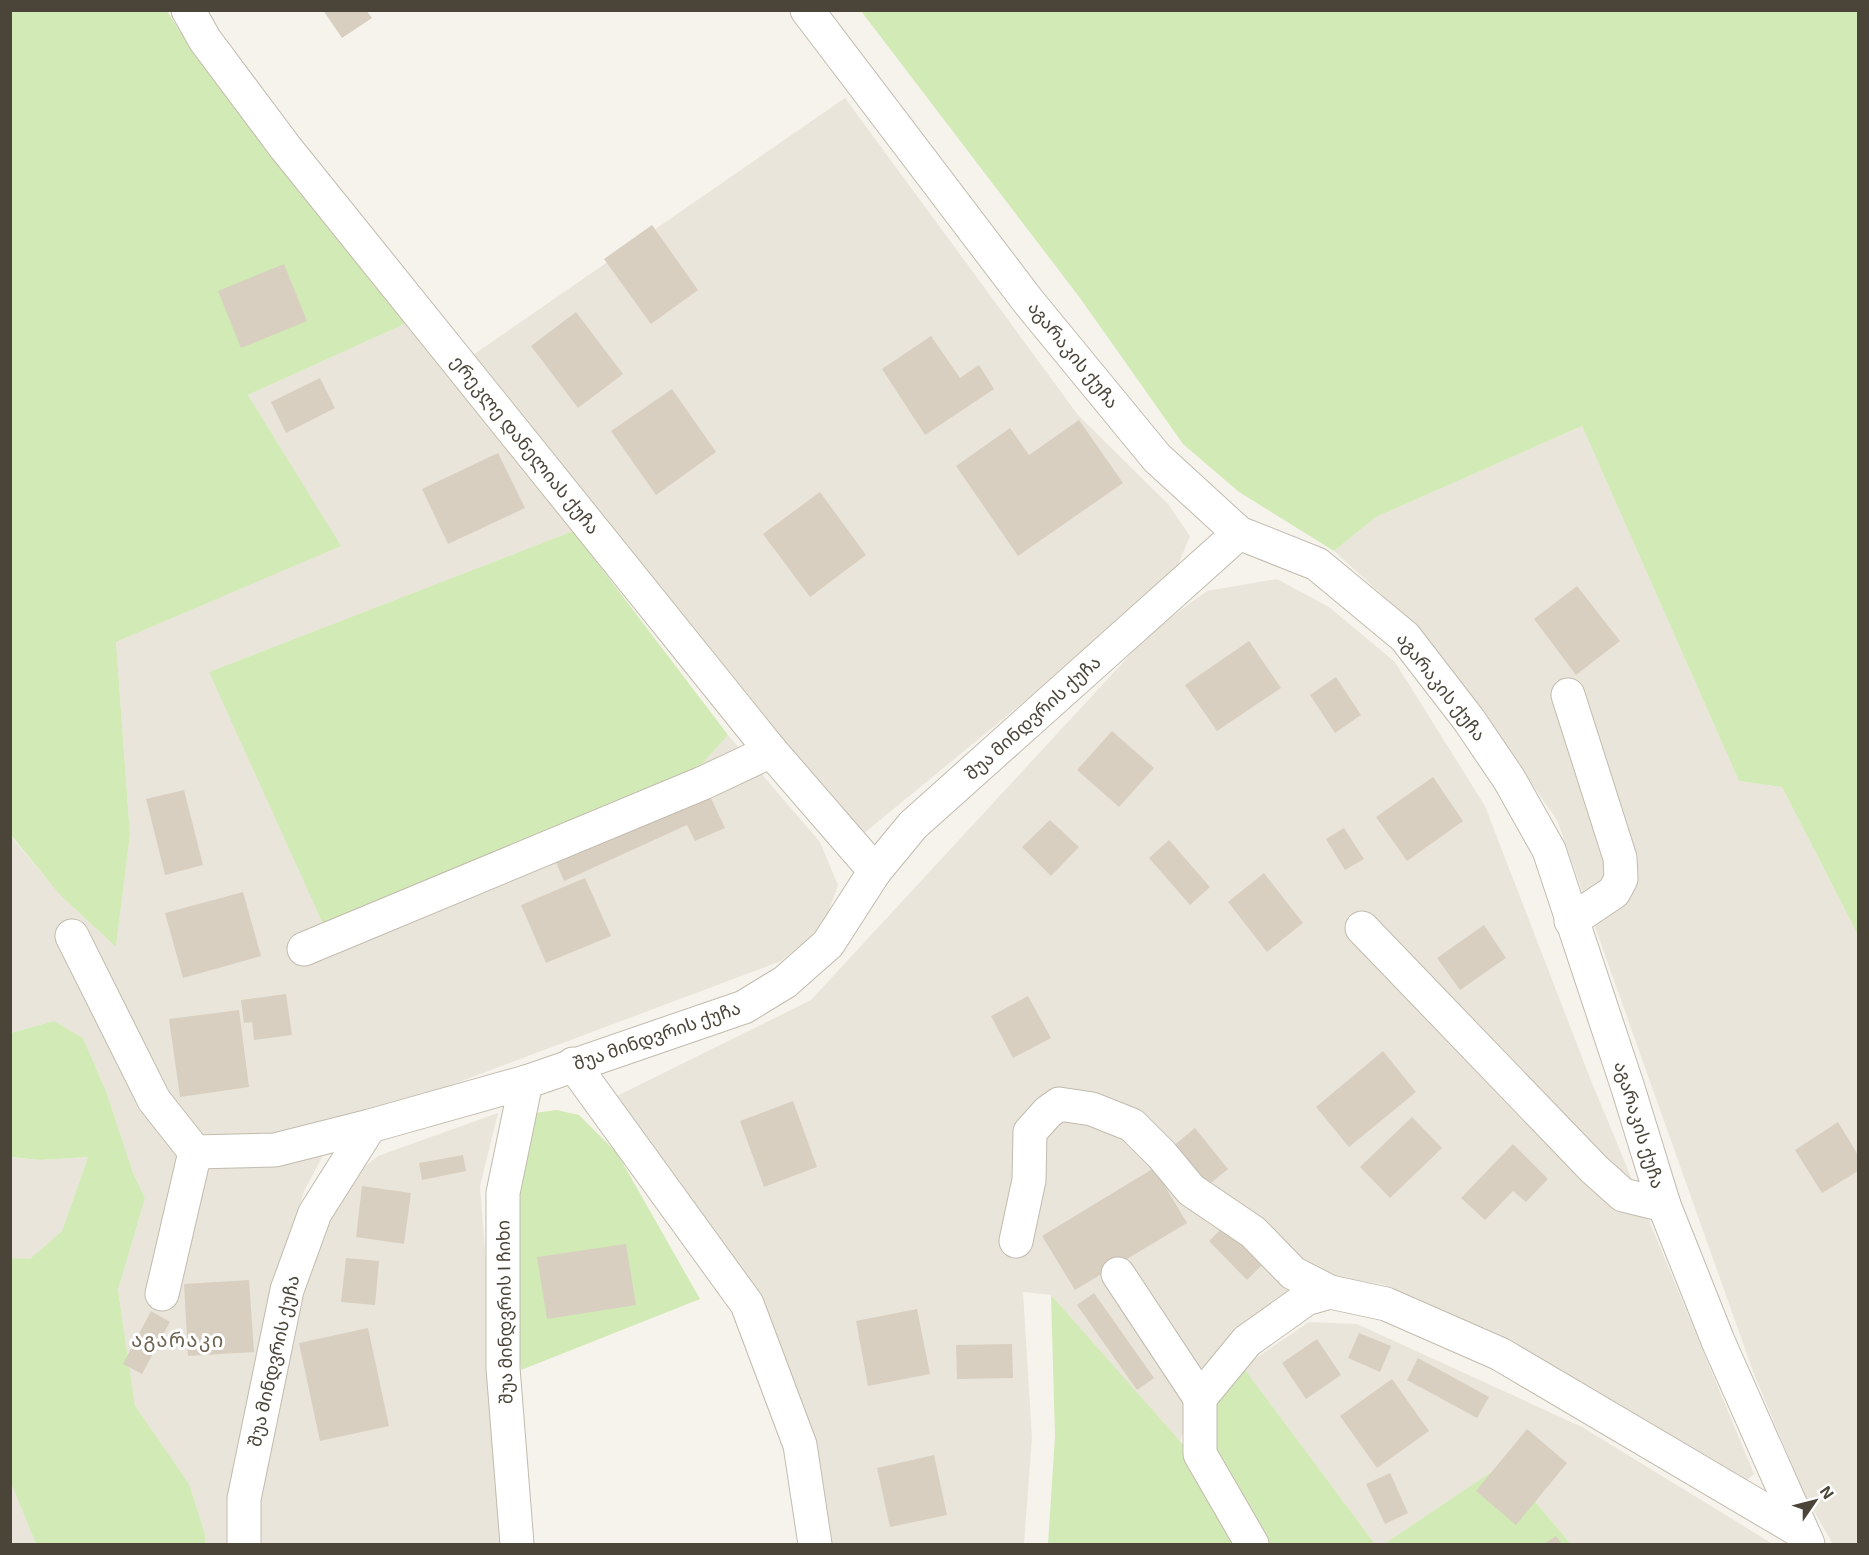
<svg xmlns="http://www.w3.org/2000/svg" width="1869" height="1555" font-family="'Exo 2','Noto Sans Georgian',sans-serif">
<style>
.residential{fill:#eae5da}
.green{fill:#d2eab5}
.building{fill:#d8cfc1}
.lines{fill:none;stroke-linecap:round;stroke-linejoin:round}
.minor-casing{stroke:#c2bbae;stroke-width:35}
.minor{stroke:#fff;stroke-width:33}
.labels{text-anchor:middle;stroke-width:6;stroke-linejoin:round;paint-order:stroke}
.street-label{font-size:18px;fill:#4b4439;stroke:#fff}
.neighbourhood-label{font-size:20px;letter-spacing:1.5px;fill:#6e6250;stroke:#fff}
</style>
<rect width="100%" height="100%" fill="#f6f3ec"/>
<g class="residential">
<path d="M 845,98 L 1078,415 L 1168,504 L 1190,536 L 1178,565 L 1031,696 L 857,839 L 473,355 Z"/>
<path d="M 409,322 L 573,531 L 209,672 L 695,772 L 728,735 L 820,842 L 838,885 L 823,927 L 781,961 L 350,1123 L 328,1146 L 304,1191 L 292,1231 L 232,1544 L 205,1544 L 205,1534 L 189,1484 L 135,1407 L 118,1290 L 145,1198 L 133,1173 L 106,1091 L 83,1038 L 54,1021 L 11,1033 L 10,835 L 59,894 L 116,947 L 130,835 L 116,642 L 340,546 L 248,395 Z"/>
<path d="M 1582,426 L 1739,781 L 1782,787 L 1858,935 L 1858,1544 L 1833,1544 L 1804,1494 L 1754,1374 L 1557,820 L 1486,719 L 1401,612 L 1334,551 L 1376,517 Z"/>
<path d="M 1277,579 L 1329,607 L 1395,662 L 1485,806 L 1590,1078 L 1754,1474 L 1745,1482 L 1571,1376 L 1382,1284 L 1329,1277 L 1197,1385 L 1180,1442 L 1051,1295 L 1023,1292 L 1032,1438 L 1024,1544 L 828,1544 L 813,1445 L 615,1097 L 811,1000 L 1152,631 L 1207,591 Z"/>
<path d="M 498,1113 L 480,1186 L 508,1544 L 256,1544 L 255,1506 L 291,1321 L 325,1217 L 353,1176 L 378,1156 Z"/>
<path d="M 10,1157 L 40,1160 L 88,1157 L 62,1231 L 29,1260 L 11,1258 Z"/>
<path d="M 1309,1322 L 1357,1324 L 1582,1427 L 1773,1544 L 1571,1544 L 1503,1464 L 1384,1544 L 1375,1544 L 1243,1367 Z"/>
<path d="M 11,1483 L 36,1544 L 11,1544 Z"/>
</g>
<g class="green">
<path d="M 10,11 L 167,11 L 179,30 L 409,322 L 248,395 L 341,546 L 116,642 L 130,835 L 116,947 L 59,894 L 11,835 Z"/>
<path d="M 861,11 L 1858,11 L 1858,935 L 1782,787 L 1739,781 L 1582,426 L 1376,517 L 1334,551 L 1239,492 L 1183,444 L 1080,298 Z"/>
<path d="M 573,531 L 728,735 L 695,772 L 325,928 L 209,672 Z"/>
<path d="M 54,1021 L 83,1038 L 106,1091 L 133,1173 L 145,1198 L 118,1290 L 135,1406 L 189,1484 L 205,1534 L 205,1544 L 36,1544 L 11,1483 L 10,1258 L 30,1259 L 62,1231 L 88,1157 L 40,1160 L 11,1157 L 11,1033 Z"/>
<path d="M 557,1110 L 579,1115 L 617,1153 L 700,1299 L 521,1370 L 507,1222 L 534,1113 Z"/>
<path d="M 1051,1295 L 1201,1465 L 1215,1404 L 1243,1367 L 1375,1544 L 1048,1544 L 1055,1436 Z"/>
<path d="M 1503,1464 L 1571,1544 L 1384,1544 Z"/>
</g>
<g class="building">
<path d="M 323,10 L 366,10 L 372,18 L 342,38 Z"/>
<path d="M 652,225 L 698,290 L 651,324 L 604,259 Z"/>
<path d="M 284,264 L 307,321 L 241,348 L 218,291 Z"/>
<path d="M 576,312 L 623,374 L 578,408 L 531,346 Z"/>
<path d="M 931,336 L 960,378 L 979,365 L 994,389 L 925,435 L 882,369 Z"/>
<path d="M 320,378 L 335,408 L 286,433 L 271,402 Z"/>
<path d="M 672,389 L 716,452 L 656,495 L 611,431 Z"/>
<path d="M 1079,420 L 1123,483 L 1018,556 L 956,466 L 1010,428 L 1029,455 Z"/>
<path d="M 498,453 L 525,508 L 448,544 L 422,489 Z"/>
<path d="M 820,492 L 866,555 L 810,597 L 763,534 Z"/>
<path d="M 1577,586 L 1620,641 L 1576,675 L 1534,619 Z"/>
<path d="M 1249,641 L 1281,688 L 1217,731 L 1185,685 Z"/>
<path d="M 1336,677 L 1361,715 L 1335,733 L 1310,695 Z"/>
<path d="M 1112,731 L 1154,768 L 1119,807 L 1077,770 Z"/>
<path d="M 1433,777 L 1463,821 L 1407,861 L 1376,817 Z"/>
<path d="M 184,790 L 203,865 L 165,875 L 146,799 Z"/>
<path d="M 708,792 L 725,828 L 695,841 L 687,825 L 564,881 L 555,860 Z"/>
<path d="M 1050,820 L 1079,847 L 1051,876 L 1022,847 Z"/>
<path d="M 1344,828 L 1364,859 L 1345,870 L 1326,839 Z"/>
<path d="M 1169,840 L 1210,887 L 1190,905 L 1149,858 Z"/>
<path d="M 1264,873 L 1303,923 L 1267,952 L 1228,902 Z"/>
<path d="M 585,878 L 611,936 L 546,963 L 521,905 Z"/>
<path d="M 243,892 L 261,956 L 183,978 L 165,913 Z"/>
<path d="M 1484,925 L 1506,958 L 1460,990 L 1437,958 Z"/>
<path d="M 286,994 L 292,1035 L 254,1040 L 252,1022 L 244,1023 L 241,1000 Z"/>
<path d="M 1028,996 L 1051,1038 L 1013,1058 L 991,1016 Z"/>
<path d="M 239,1010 L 249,1087 L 180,1097 L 169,1019 Z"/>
<path d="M 1383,1051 L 1416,1092 L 1349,1147 L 1316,1107 Z"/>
<path d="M 793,1101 L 817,1167 L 764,1187 L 740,1121 Z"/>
<path d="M 1412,1117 L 1442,1148 L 1390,1198 L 1360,1167 Z"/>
<path d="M 1838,1122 L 1858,1155 L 1858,1171 L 1822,1193 L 1795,1150 Z"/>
<path d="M 1195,1128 L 1228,1169 L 1206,1187 L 1172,1147 Z"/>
<path d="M 1513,1144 L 1548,1179 L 1526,1202 L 1513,1191 L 1485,1220 L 1461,1198 Z"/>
<path d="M 463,1155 L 466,1171 L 422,1180 L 419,1163 Z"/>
<path d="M 1154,1168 L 1187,1223 L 1075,1290 L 1042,1236 Z"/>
<path d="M 362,1186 L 411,1193 L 404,1244 L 356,1237 Z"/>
<path d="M 1226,1224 L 1265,1262 L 1247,1280 L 1209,1241 Z"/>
<path d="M 626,1244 L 636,1305 L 547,1319 L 537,1257 Z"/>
<path d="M 346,1258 L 379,1261 L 375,1305 L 341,1302 Z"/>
<path d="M 249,1280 L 254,1352 L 188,1356 L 184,1284 Z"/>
<path d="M 1094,1293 L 1154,1378 L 1137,1390 L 1077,1305 Z"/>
<path d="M 917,1309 L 930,1374 L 868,1386 L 856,1321 Z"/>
<path d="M 151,1311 L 170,1322 L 142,1374 L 123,1364 Z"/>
<path d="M 368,1328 L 389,1426 L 320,1441 L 299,1343 Z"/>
<path d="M 1359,1333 L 1391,1346 L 1380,1372 L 1348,1358 Z"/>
<path d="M 1317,1339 L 1341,1375 L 1306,1399 L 1282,1363 Z"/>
<path d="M 1012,1344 L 1013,1378 L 957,1379 L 956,1345 Z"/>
<path d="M 1418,1358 L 1489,1397 L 1477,1418 L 1407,1380 Z"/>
<path d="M 1392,1379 L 1429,1431 L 1377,1468 L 1340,1416 Z"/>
<path d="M 1527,1429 L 1567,1463 L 1516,1525 L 1476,1491 Z"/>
<path d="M 934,1455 L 947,1515 L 890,1527 L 877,1468 Z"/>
<path d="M 1390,1473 L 1408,1513 L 1385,1524 L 1366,1484 Z"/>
<path d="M 1556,1536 L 1562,1544 L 1544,1544 Z"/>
</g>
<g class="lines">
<g class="minor-casing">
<g id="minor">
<path d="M 188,10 L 205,40 L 285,147 L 771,751 L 875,871"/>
<path d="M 807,10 L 1028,301 L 1157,458 L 1239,533 L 1317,564 L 1405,637 L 1469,720 L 1509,779 L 1549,850 L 1628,1088 L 1664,1205 L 1718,1341 L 1808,1544"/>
<path d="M 1568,695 L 1620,858 L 1621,879 L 1614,892 L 1571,921"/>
<path d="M 1362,928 L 1594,1169 L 1623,1195 L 1664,1205"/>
<path d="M 72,936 L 154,1100 L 195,1152 L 275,1150 L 370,1126 L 526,1082 L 744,1007 L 785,982 L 828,944 L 875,871 L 913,825 L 1239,533"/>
<path d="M 304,949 L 703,783 L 771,751"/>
<path d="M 573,1064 L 747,1304 L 800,1445 L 815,1544"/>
<path d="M 1016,1241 L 1029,1180 L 1030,1132 L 1048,1112 L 1059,1104 L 1092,1109 L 1132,1125 L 1162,1155 L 1191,1190 L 1253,1232 L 1293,1273 L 1330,1292"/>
<path d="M 1118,1274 L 1200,1398"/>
<path d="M 162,1294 L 195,1152"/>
<path d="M 244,1544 L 244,1499 L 287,1290 L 315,1213 L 370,1126"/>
<path d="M 517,1544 L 503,1368 L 503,1193 L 526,1082"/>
<path d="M 1252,1544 L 1200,1454 L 1200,1398 L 1247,1341 L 1306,1299 L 1330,1292 L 1386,1304 L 1500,1354 L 1800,1531"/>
</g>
</g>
<use href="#minor" class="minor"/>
</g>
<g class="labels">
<g class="street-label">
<text transform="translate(1073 355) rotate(51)" y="6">აგარაკის ქუჩა</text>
<text transform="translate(525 445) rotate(51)" y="6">ერეკლე დანელიას ქუჩა</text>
<text transform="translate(1441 687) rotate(52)" y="6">აგარაკის ქუჩა</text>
<text transform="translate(1033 718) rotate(-42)" y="6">შუა მინდვრის ქუჩა</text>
<text transform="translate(657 1036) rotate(-19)" y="6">შუა მინდვრის ქუჩა</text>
<text transform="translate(1639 1125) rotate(73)" y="6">აგარაკის ქუჩა</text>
<text transform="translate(505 1312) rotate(-91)" y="6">შუა მინდვრის I ჩიხი</text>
<text transform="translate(274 1361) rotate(-77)" y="6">შუა მინდვრის ქუჩა</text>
</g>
<g class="neighbourhood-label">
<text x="178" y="1347">აგარაკი</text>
</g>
</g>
<rect width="1869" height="1555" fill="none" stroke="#4b4439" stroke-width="24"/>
<g transform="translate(1815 1501) rotate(55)" stroke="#ffffff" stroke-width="4.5" paint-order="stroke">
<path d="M0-4.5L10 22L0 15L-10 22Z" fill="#4b4439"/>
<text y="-9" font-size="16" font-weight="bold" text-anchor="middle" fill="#4b4439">N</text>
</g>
</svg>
